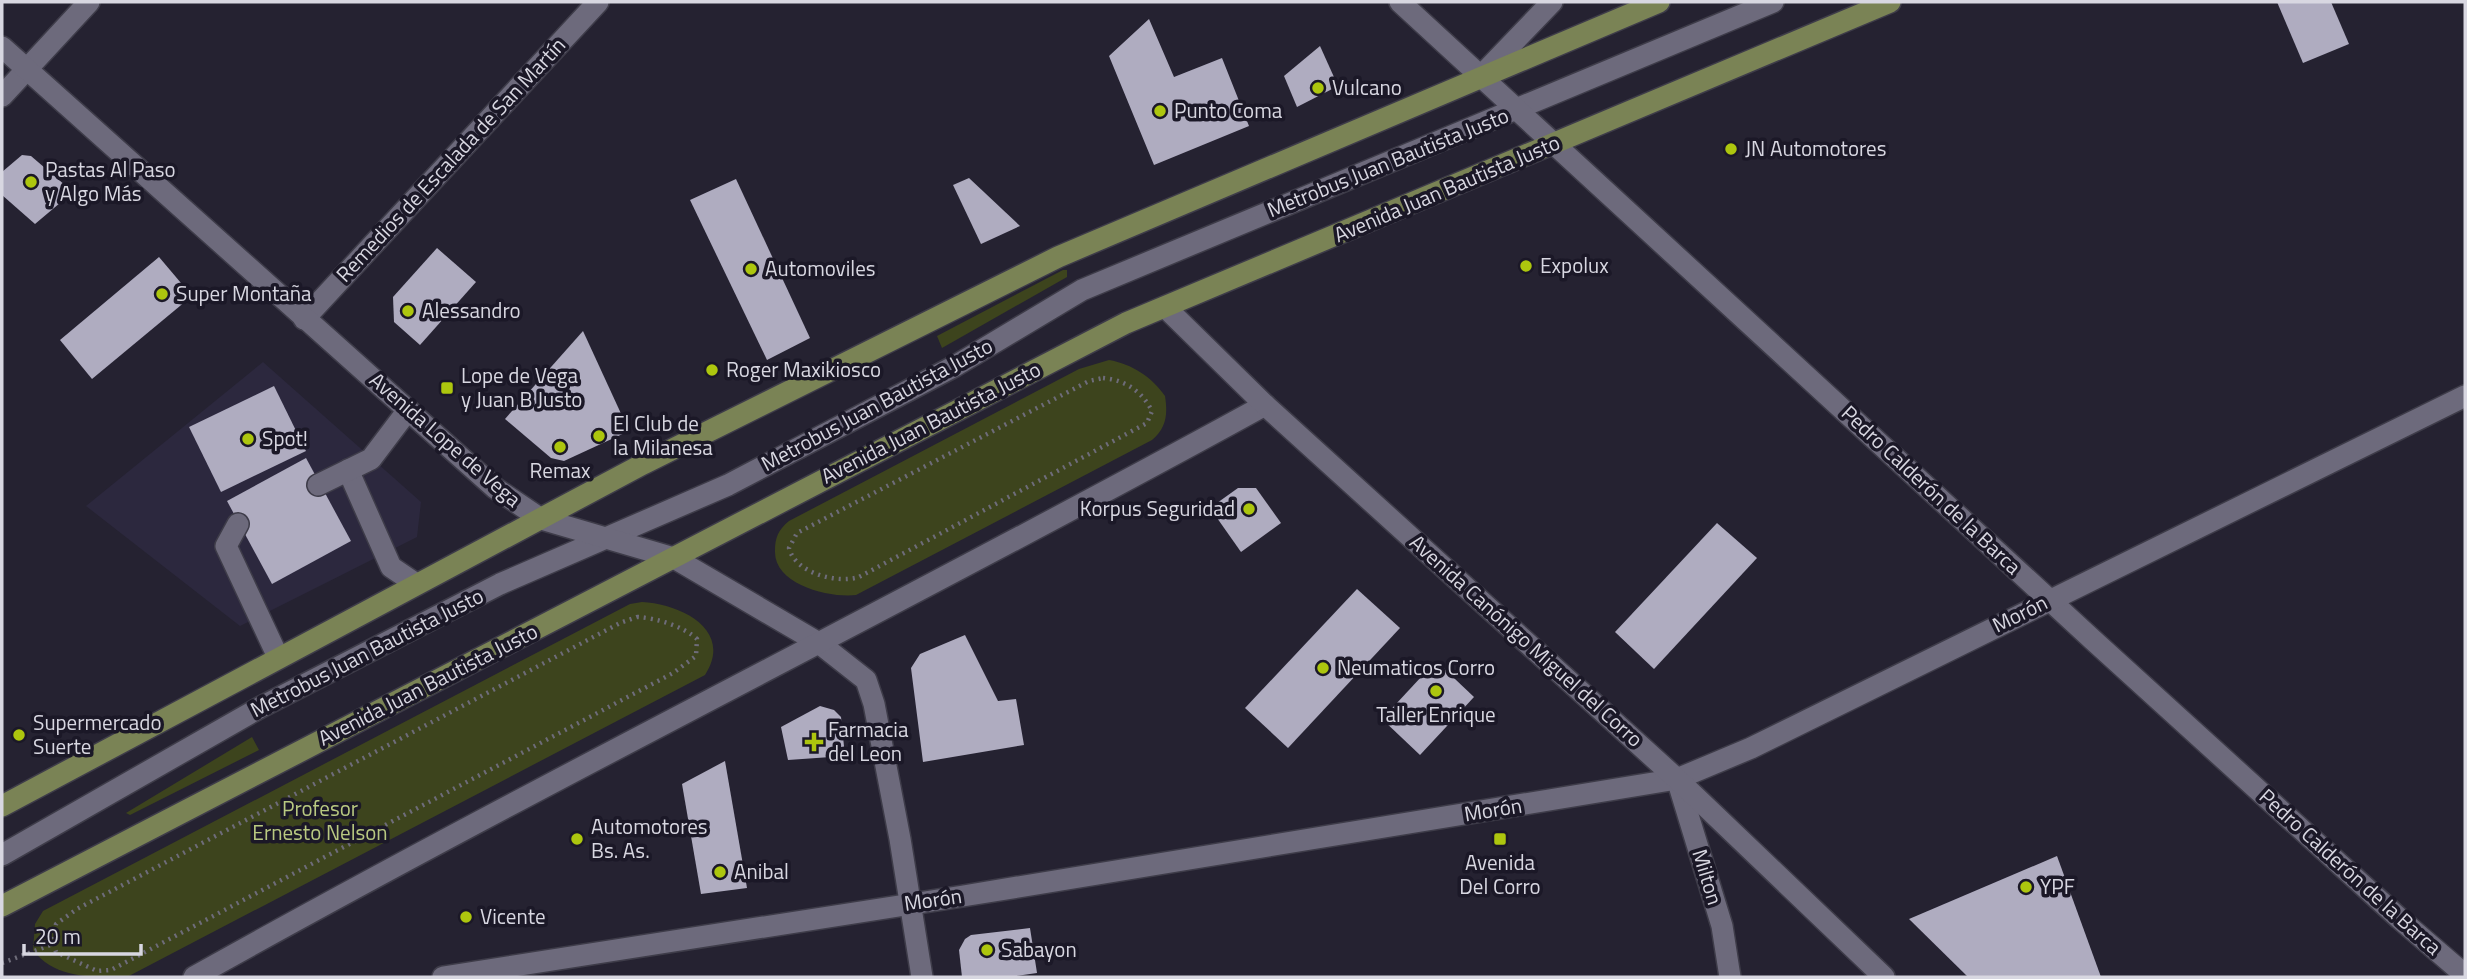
<svg xmlns="http://www.w3.org/2000/svg" width="2467" height="979" font-family="'Titillium Web',sans-serif">
<style>
.built{fill:#2c283e}
.green{fill:#3d441d}
.building{fill:#afacc0}
.lines{fill:none;stroke-linecap:round;stroke-linejoin:round}
.service-casing{stroke:#3e3c49;stroke-width:24}
.minor-casing{stroke:#3e3c49;stroke-width:24}
.tertiary-casing{stroke:#3e3c49;stroke-width:24}
.secondary-casing{stroke:#3e3c49;stroke-width:24}
.primary-casing{stroke:#3e3c49;stroke-width:24}
.path{stroke:#6e6c79;stroke-width:4.5;stroke-dasharray:2 5;stroke-linecap:butt}
.service{stroke:#6d6a7c;stroke-width:21}
.minor{stroke:#6d6a7c;stroke-width:21}
.tertiary{stroke:#6d6a7c;stroke-width:21}
.secondary{stroke:#6d6a7c;stroke-width:21}
.primary{stroke:#7a8355;stroke-width:21}
.poi-dot{fill:#adc60e;stroke:#1b1827;stroke-width:2.5}
.labels{text-anchor:middle;stroke-width:7;stroke-linejoin:round;paint-order:stroke}
.poi-label{font-size:21px;fill:#d8d7e1;stroke:#1b1827;text-anchor:start}
.street-label{font-size:21px;fill:#d8d7e1;stroke:#1b1827}
.park-label{font-size:21px;fill:#b9c981;stroke:#1b1827}
</style>
<rect width="100%" height="100%" fill="#252231"/>
<path class="built" d="M 263,362 L 421,502 L 417,537 L 240,626 L 86,506 Z"/>
<g class="green">
<path d="M 1063,270 L 1067,270 L 1067,277 L 942,348 L 937,336 Z"/>
<path d="M 1109,360 C 1132,364 1152,377 1165,396 C 1168,415 1166,428 1152,440 L 856,595 C 830,598 774,585 775,551 C 775,538 778,530 789,521 L 1079,369 Z"/>
<path d="M 642,602 C 681,604 734,630 705,675 L 127,977 C 91,977 55,979 33,950 L 35,924 L 43,911 L 630,604 Z"/>
<path d="M 252,737 L 259,750 L 130,815 L 126,813 Z"/>
</g>
<g class="building">
<path d="M 2277,2 L 2331,2 L 2349,44 L 2303,63 Z"/>
<path d="M 1149,19 L 1174,77 L 1222,58 L 1249,126 L 1154,165 L 1109,56 Z"/>
<path d="M 1320,46 L 1338,86 L 1297,107 L 1284,76 Z"/>
<path d="M 22,155 L 31,156 L 73,192 L 35,224 L 2,195 L 2,172 Z"/>
<path d="M 969,178 L 1020,226 L 981,244 L 953,185 Z"/>
<path d="M 736,179 L 810,338 L 767,360 L 690,200 Z"/>
<path d="M 437,248 L 476,282 L 420,345 L 394,322 L 393,297 Z"/>
<path d="M 159,257 L 192,296 L 92,379 L 60,340 Z"/>
<path d="M 583,331 L 629,431 L 564,461 L 551,458 L 505,419 Z"/>
<path d="M 274,386 L 306,451 L 221,492 L 189,427 Z"/>
<path d="M 306,458 L 351,541 L 272,584 L 227,501 Z"/>
<path d="M 1238,488 L 1256,488 L 1281,523 L 1241,552 L 1210,508 Z"/>
<path d="M 1717,523 L 1757,558 L 1654,669 L 1615,632 Z"/>
<path d="M 1357,589 L 1400,628 L 1288,748 L 1245,708 Z"/>
<path d="M 965,635 L 998,701 L 1016,699 L 1024,745 L 923,762 L 911,668 L 920,654 Z"/>
<path d="M 1436,661 L 1474,697 L 1420,755 L 1382,719 Z"/>
<path d="M 820,706 L 834,710 L 841,717 L 845,756 L 788,760 L 781,727 Z"/>
<path d="M 725,761 L 747,888 L 701,894 L 682,784 Z"/>
<path d="M 2057,856 L 2101,977 L 1968,977 L 1909,919 Z"/>
<path d="M 1030,928 L 1037,973 L 1010,977 L 962,977 L 959,950 L 965,939 L 971,935 Z"/>
</g>
<g class="lines">
<g class="service-casing">
<g id="service">
<path d="M 348,470 L 391,567 L 416,584"/>
<path d="M 318,485 L 371,459 L 408,410"/>
<path d="M 238,524 L 226,546 L 278,657"/>
<path d="M 2,855 L 261,707 L 500,584 L 728,485 L 955,366 L 1082,290 L 1773,2"/>
</g>
</g>
<g class="minor-casing">
<g id="minor">
<path d="M 1400,2 L 2093,640 L 2400,919 L 2465,975"/>
<path d="M 1481,76 L 1552,2"/>
<path d="M 2,96 L 89,2"/>
<path d="M 304,319 L 598,2"/>
<path d="M 674,558 L 819,643 L 866,680 L 874,704 L 900,839 L 922,977"/>
<path d="M 1677,779 L 1722,926 L 1730,977"/>
<path d="M 194,977 C 547,779 911,600 1265,405"/>
<path d="M 443,977 L 963,896 L 1677,779 L 1751,748 L 2465,396"/>
</g>
</g>
<g class="tertiary-casing">
<path id="tertiary" d="M 1165,307 L 1265,405 L 1677,779 L 1884,977"/>
</g>
<g class="secondary-casing">
<path id="secondary" d="M 2,47 L 495,488 L 541,519 L 674,558"/>
</g>
<g class="primary-casing">
<g id="primary">
<path d="M 2,806 L 643,464 L 1058,257 L 1659,2"/>
<path d="M 2,906 L 1126,323 L 1890,2"/>
</g>
</g>
<g class="path">
<path d="M 1103,378 C 1125,380 1142,391 1152,411 L 1147,423 L 859,577 C 837,584 795,573 789,548 L 797,533 L 1089,381 Z"/>
<path d="M 637,617 C 656,618 683,626 697,639 L 696,656 L 673,673 L 111,970 L 97,971 L 56,952 L 53,944 L 56,924 L 77,909 L 620,623 Z"/>
<path d="M 2,963 L 53,944"/>
</g>
<use href="#service" class="service"/>
<use href="#minor" class="minor"/>
<use href="#tertiary" class="tertiary"/>
<use href="#secondary" class="secondary"/>
<use href="#primary" class="primary"/>
</g>
<g class="poi-dot">
<circle cx="1318" cy="88" r="7"/>
<circle cx="1160" cy="111" r="7"/>
<circle cx="1731" cy="149" r="7"/>
<circle cx="31" cy="182" r="7"/>
<circle cx="1526" cy="266" r="7"/>
<circle cx="751" cy="269" r="7"/>
<circle cx="162" cy="294" r="7"/>
<circle cx="408" cy="311" r="7"/>
<circle cx="712" cy="370" r="7"/>
<rect x="440" y="381" width="14" height="14" rx="3.5"/>
<circle cx="599" cy="436" r="7"/>
<circle cx="248" cy="439" r="7"/>
<circle cx="560" cy="447" r="7"/>
<circle cx="1249" cy="509" r="7"/>
<circle cx="1323" cy="668" r="7"/>
<circle cx="1436" cy="691" r="7"/>
<circle cx="19" cy="735" r="7"/>
<path d="M810.5 731.5h7v7h7v7h-7v7h-7v-7h-7v-7h7z"/>
<circle cx="577" cy="839" r="7"/>
<rect x="1493" y="832" width="14" height="14" rx="3.5"/>
<circle cx="720" cy="872" r="7"/>
<circle cx="2026" cy="887" r="7"/>
<circle cx="466" cy="917" r="7"/>
<circle cx="987" cy="950" r="7"/>
</g>
<g class="labels">
<g class="poi-label">
<text x="1332" y="95">Vulcano</text>
<text x="1174" y="118">Punto Coma</text>
<text x="1745" y="156">JN Automotores</text>
<text x="45" y="177">Pastas Al Paso<tspan x="45" dy="24">y Algo Más</tspan></text>
<text x="1540" y="273">Expolux</text>
<text x="765" y="276">Automoviles</text>
<text x="176" y="301">Super Montaña</text>
<text x="422" y="318">Alessandro</text>
<text x="726" y="377">Roger Maxikiosco</text>
<text x="461" y="383">Lope de Vega<tspan x="461" dy="24">y Juan B Justo</tspan></text>
<text x="613" y="431">El Club de<tspan x="613" dy="24">la Milanesa</tspan></text>
<text x="262" y="446">Spot!</text>
<text x="560" y="478" text-anchor="middle">Remax</text>
<text x="1235" y="516" text-anchor="end">Korpus Seguridad</text>
<text x="1337" y="675">Neumaticos Corro</text>
<text x="1436" y="722" text-anchor="middle">Taller Enrique</text>
<text x="33" y="730">Supermercado<tspan x="33" dy="24">Suerte</tspan></text>
<text x="828" y="737">Farmacia<tspan x="828" dy="24">del Leon</tspan></text>
<text x="591" y="834">Automotores<tspan x="591" dy="24">Bs. As.</tspan></text>
<text x="1500" y="870" text-anchor="middle">Avenida<tspan x="1500" dy="24">Del Corro</tspan></text>
<text x="734" y="879">Anibal</text>
<text x="2040" y="894">YPF</text>
<text x="480" y="924">Vicente</text>
<text x="1001" y="957">Sabayon</text>
</g>
<g class="street-label">
<text transform="translate(451 160) rotate(-47)" y="7">Remedios de Escalada de San Martín</text>
<text transform="translate(1388 163) rotate(-22)" y="7">Metrobus Juan Bautista Justo</text>
<text transform="translate(1447 189) rotate(-23)" y="7">Avenida Juan Bautista Justo</text>
<text transform="translate(877 405) rotate(-28)" y="7">Metrobus Juan Bautista Justo</text>
<text transform="translate(931 423) rotate(-27)" y="7">Avenida Juan Bautista Justo</text>
<text transform="translate(445 440) rotate(41)" y="7">Avenida Lope de Vega</text>
<text transform="translate(1931 490) rotate(43)" y="7">Pedro Calderón de la Barca</text>
<text transform="translate(2020 614) rotate(-26)" y="7">Morón</text>
<text transform="translate(1526 641) rotate(42)" y="7">Avenida Canónigo Miguel del Corro</text>
<text transform="translate(367 653) rotate(-27)" y="7">Metrobus Juan Bautista Justo</text>
<text transform="translate(428 685) rotate(-27)" y="7">Avenida Juan Bautista Justo</text>
<text transform="translate(1493 810) rotate(-9)" y="7">Morón</text>
<text transform="translate(2350 872) rotate(42)" y="7">Pedro Calderón de la Barca</text>
<text transform="translate(1707 877) rotate(73)" y="7">Milton</text>
<text transform="translate(933 900) rotate(-8)" y="7">Morón</text>
</g>
<g class="park-label">
<text x="320" y="816">Profesor<tspan x="320" dy="24">Ernesto Nelson</tspan></text>
</g>
</g>
<rect width="2467" height="979" fill="none" stroke="#d8d7e1" stroke-width="7"/>
<path d="M24 944v10h117v-10" fill="none" stroke="#d8d7e1" stroke-width="3.5"/>
<text x="35" y="944" font-size="21" fill="#d8d7e1" stroke="#1b1827" stroke-width="5" paint-order="stroke">20 m</text>
</svg>
